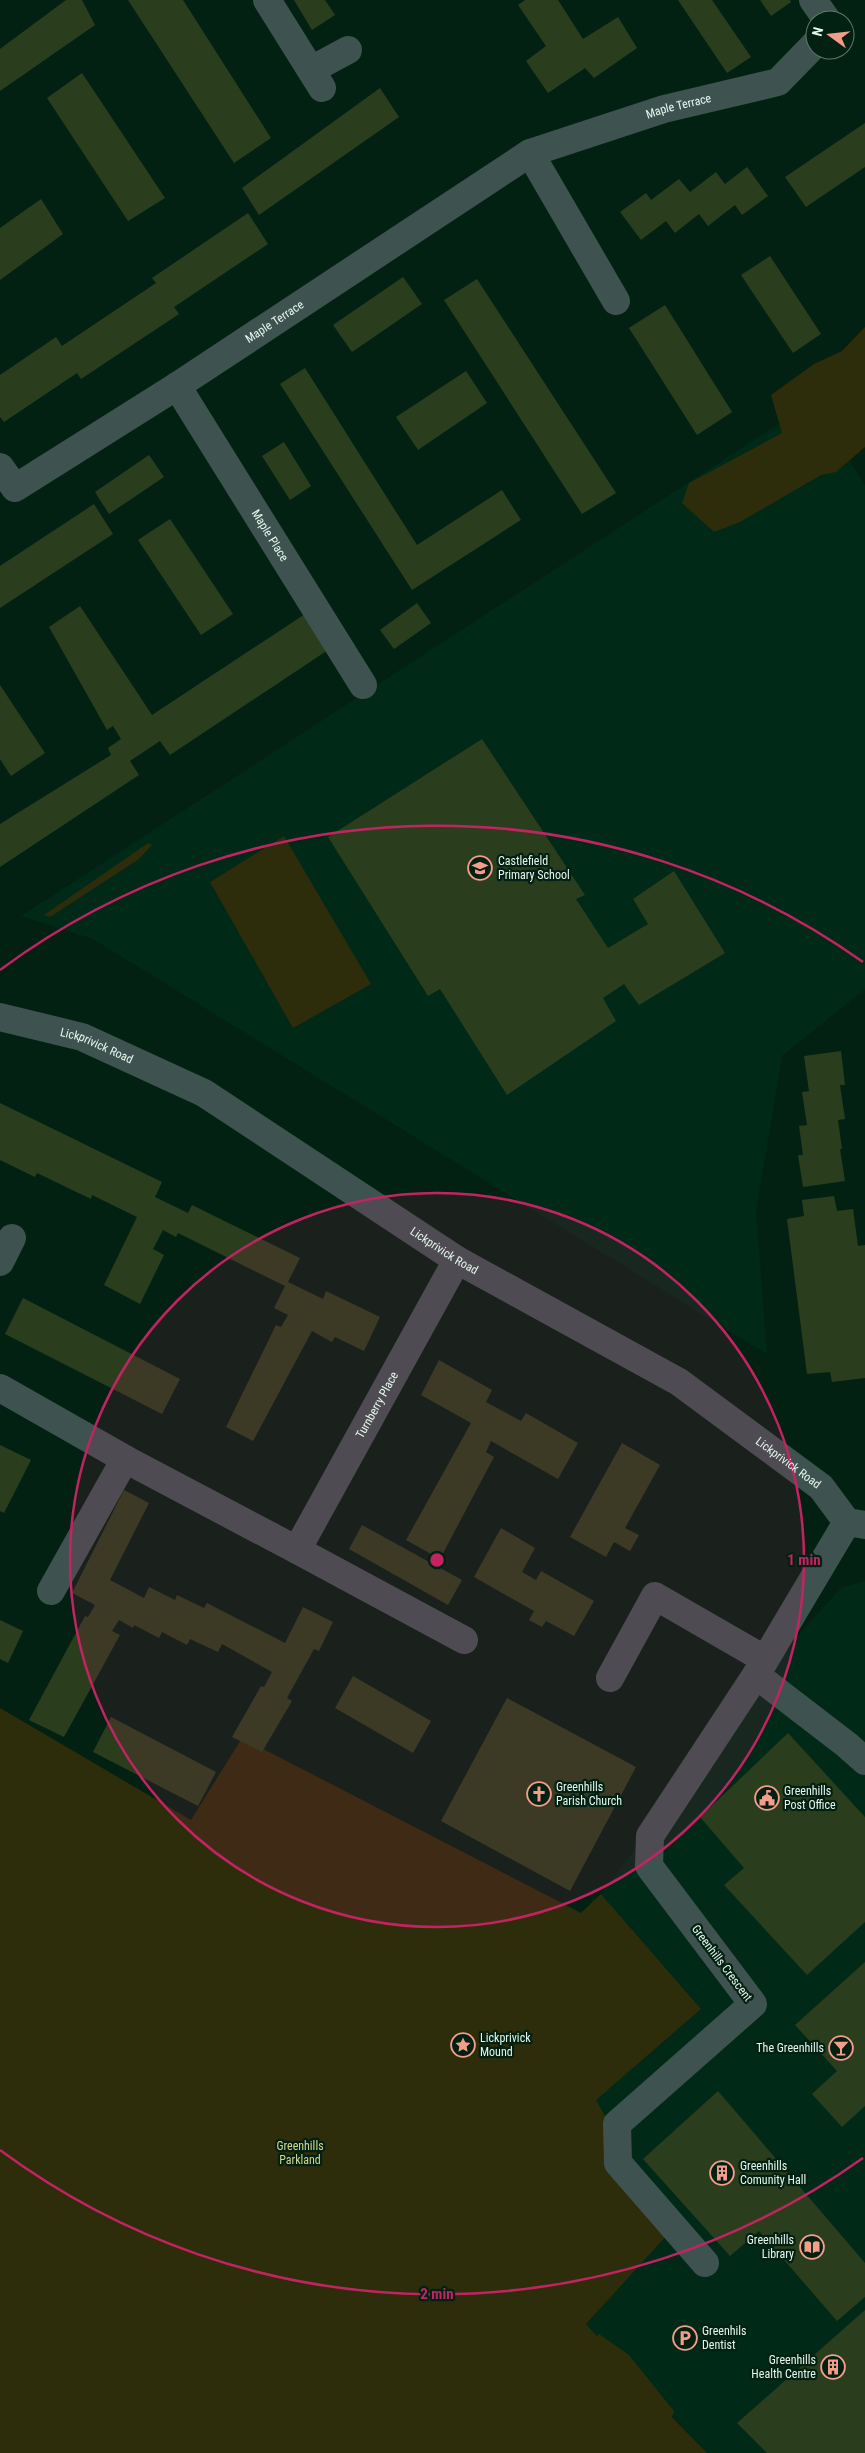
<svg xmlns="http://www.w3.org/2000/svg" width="865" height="2453" font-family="'Roboto Condensed',sans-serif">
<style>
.built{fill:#002918}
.green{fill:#2d2d0b}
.building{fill:#2a3e1d}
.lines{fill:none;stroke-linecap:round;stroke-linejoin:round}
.minor{stroke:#3e5350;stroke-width:28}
.tertiary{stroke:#3e5350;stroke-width:28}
.ring{fill:none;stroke:#c42362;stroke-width:2.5}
.labels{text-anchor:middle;stroke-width:4.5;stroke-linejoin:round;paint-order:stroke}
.street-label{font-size:12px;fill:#e6f7ed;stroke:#032113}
.poi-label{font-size:12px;fill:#e6f7ed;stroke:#032113;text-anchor:start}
.park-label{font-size:12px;fill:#d4d58f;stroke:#032113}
.centre{fill:#c42362;stroke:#032113;stroke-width:2.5}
.ring-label{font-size:15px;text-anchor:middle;font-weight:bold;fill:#c42362;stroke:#032113;stroke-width:4.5;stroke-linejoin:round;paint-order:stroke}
</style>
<rect width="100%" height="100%" fill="#032113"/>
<g class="built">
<path d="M 811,403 L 865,485 L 865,989 L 782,1056 L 756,1210 L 767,1354 L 93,939 L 21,916 Z"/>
<path d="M 865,1581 L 865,2453 L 707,2453 L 586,2324 L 670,2232 L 595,2100 L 701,2009 L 601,1894 L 806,1626 L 842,1587 Z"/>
</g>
<g class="green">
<path d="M 865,327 L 865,447 L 836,472 L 821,475 L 740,522 L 714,532 L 682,503 L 689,483 L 782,433 L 771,395 L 814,364 L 842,351 Z"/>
<path d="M 284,836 L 371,984 L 293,1028 L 210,882 Z"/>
<path d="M 148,843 L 152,845 L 139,859 L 50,917 L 44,915 Z"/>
<path d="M 0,1708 L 191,1820 L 242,1738 L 581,1913 L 601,1894 L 701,2009 L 596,2100 L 670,2232 L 586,2324 L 597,2336 L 599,2334 L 629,2355 L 674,2411 L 672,2417 L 707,2453 L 0,2453 Z"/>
</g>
<g class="building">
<path d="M 66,0 L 82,0 L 95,25 L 0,91 L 0,49 Z"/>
<path d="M 128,0 L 183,0 L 271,138 L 234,163 Z"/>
<path d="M 294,0 L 325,0 L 335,15 L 312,30 Z"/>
<path d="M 525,0 L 558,0 L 583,39 L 618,17 L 637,48 L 594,78 L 585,68 L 548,93 L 526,61 L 546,46 L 518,5 Z"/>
<path d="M 678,0 L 712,0 L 751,57 L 727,73 Z"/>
<path d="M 760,0 L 790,0 L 791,2 L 771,16 Z"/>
<path d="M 82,73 L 165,198 L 128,221 L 47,98 Z"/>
<path d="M 380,88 L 399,117 L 259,215 L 242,188 Z"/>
<path d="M 865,123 L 865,167 L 806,207 L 785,177 Z"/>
<path d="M 747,167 L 768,196 L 742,215 L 735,205 L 708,226 L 699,214 L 675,233 L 666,221 L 641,240 L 620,212 L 646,193 L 651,200 L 679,179 L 690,192 L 716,172 L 725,184 Z"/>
<path d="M 41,199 L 63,234 L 0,280 L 0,228 Z"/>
<path d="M 248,213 L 268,244 L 174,307 L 179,314 L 81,379 L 77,373 L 4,422 L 0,417 L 0,375 L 56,337 L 62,346 L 156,283 L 152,278 Z"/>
<path d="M 770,256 L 821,334 L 793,353 L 741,275 Z"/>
<path d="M 403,277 L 422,304 L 352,352 L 333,325 Z"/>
<path d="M 477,279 L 616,493 L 582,514 L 444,300 Z"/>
<path d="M 665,305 L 732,412 L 697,435 L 629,328 Z"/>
<path d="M 305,368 L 417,545 L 502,490 L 521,520 L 412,590 L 280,384 Z"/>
<path d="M 466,371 L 487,403 L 418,450 L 396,417 Z"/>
<path d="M 284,442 L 311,486 L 290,500 L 262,456 Z"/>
<path d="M 149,455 L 164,477 L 109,514 L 95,492 Z"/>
<path d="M 94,504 L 113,534 L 0,608 L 0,566 Z"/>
<path d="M 170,519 L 233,614 L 201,635 L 138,540 Z"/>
<path d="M 417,603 L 431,623 L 394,649 L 380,630 Z"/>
<path d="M 80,606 L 152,715 L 308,612 L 331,648 L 170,755 L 160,741 L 130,761 L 139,775 L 0,867 L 0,824 L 111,755 L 108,748 L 121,739 L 113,726 L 107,730 L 49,627 Z"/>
<path d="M 0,685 L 45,753 L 11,776 L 0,759 Z"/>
<path d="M 482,739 L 585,895 L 576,899 L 608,948 L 648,924 L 633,899 L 674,871 L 725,953 L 639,1005 L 624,984 L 603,998 L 616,1021 L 507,1095 L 440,989 L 428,996 L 328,837 Z"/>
<path d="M 841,1051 L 845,1085 L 840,1085 L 845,1119 L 838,1120 L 842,1149 L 840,1149 L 845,1181 L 803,1187 L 798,1155 L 803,1155 L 799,1126 L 807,1125 L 802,1092 L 809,1091 L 804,1056 Z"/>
<path d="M 0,1103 L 162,1182 L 155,1197 L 188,1213 L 192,1205 L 300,1258 L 288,1282 L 323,1299 L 326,1291 L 380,1317 L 364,1351 L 335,1337 L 332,1342 L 312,1331 L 253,1441 L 226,1427 L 276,1325 L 281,1327 L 288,1315 L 274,1308 L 285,1286 L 178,1233 L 176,1237 L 163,1230 L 153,1249 L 164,1255 L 140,1304 L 104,1285 L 137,1217 L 92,1195 L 91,1199 L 37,1173 L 35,1177 L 0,1160 Z"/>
<path d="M 834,1196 L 837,1211 L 853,1209 L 858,1246 L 865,1245 L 865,1378 L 832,1382 L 830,1372 L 807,1374 L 787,1219 L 804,1216 L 802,1200 Z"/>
<path d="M 23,1298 L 180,1379 L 162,1414 L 5,1334 Z"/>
<path d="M 439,1360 L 492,1390 L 486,1402 L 521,1421 L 526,1413 L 578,1443 L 558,1479 L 491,1441 L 486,1452 L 494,1457 L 440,1559 L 406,1540 L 471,1423 L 421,1395 Z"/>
<path d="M 622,1443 L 660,1465 L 625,1528 L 639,1535 L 630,1551 L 614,1542 L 606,1557 L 570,1537 Z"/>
<path d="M 0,1445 L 31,1460 L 4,1513 L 0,1511 Z"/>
<path d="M 124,1490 L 149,1503 L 110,1580 L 144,1598 L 149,1587 L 175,1600 L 177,1595 L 204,1608 L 207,1603 L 285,1643 L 303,1607 L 333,1622 L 319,1651 L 314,1649 L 287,1698 L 292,1701 L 262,1752 L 232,1737 L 261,1686 L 264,1687 L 272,1672 L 222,1644 L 218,1652 L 190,1639 L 187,1645 L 162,1632 L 159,1638 L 134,1625 L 133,1628 L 119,1620 L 112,1631 L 120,1635 L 64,1737 L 29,1720 L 85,1616 L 88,1617 L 95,1605 L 72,1593 Z"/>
<path d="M 362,1525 L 462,1580 L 448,1605 L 349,1549 Z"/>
<path d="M 501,1528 L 535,1548 L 522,1572 L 536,1580 L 541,1571 L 594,1601 L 574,1636 L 546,1621 L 542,1627 L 529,1620 L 534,1611 L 474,1577 Z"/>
<path d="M 0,1620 L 23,1631 L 8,1663 L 0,1659 Z"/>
<path d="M 353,1676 L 431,1721 L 413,1753 L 335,1708 Z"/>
<path d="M 507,1698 L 636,1767 L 570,1891 L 441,1821 Z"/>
<path d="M 111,1717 L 216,1772 L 198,1806 L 93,1752 Z"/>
<path d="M 788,1733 L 865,1817 L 865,1922 L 807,1975 L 724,1885 L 744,1868 L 700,1817 Z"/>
<path d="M 865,1962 L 865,2106 L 842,2127 L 812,2094 L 837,2071 L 795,2025 Z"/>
<path d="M 718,2091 L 865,2263 L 865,2297 L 837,2321 L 759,2231 L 730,2256 L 643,2159 Z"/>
<path d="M 865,2310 L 865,2453 L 767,2453 L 737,2423 Z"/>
</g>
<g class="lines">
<g class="minor">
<path d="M 267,0 L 322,88"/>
<path d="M 813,0 L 827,20"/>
<path d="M 311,70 L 348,50"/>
<path d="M 530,153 L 616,301"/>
<path id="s1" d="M 177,386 L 363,685"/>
<path id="s2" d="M 0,467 L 15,488 L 177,386 L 530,153 L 664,109 L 778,82 L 815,44"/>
<path d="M 0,1262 L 12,1238"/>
<path id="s3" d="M 0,1388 L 125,1459 L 297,1550 L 457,1260"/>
<path d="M 297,1550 L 464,1640"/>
<path d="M 51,1591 L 125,1459"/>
<path d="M 756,1675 L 847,1745 L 865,1761"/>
<path d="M 610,1678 L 655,1596 L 764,1659"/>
<path d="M 705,2263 L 618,2163 L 617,2124 L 753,2004 L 649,1866 L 650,1836 L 756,1675 L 847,1522"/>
</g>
<path class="tertiary" id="s4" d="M 0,1017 L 82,1037 L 204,1093 L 457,1260 L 679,1382 L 821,1487 L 847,1522 L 865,1525"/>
</g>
<circle cx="437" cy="1560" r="367" fill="#c42362" fill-opacity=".12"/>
<g class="ring">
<circle cx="437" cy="1560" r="367"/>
<path d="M863 2158A734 734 0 0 1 0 2150M0 970A734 734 0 0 1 863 962"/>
</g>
<defs>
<g id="school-ring" transform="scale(1.25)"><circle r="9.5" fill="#032113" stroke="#f49d8b" stroke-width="1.5"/><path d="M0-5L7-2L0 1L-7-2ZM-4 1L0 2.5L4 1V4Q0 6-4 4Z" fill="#f49d8b"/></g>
<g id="church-ring" transform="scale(1.25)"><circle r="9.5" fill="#032113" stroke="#f49d8b" stroke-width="1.5"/><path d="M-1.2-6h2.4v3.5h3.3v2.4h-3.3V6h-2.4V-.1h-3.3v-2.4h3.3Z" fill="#f49d8b"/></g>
<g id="civic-ring" transform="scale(1.25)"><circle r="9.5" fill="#032113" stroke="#f49d8b" stroke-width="1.5"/><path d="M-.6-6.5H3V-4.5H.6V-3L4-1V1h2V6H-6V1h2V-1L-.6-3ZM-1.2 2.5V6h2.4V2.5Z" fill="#f49d8b"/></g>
<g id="sight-ring" transform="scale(1.25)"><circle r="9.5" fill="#032113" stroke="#f49d8b" stroke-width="1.5"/><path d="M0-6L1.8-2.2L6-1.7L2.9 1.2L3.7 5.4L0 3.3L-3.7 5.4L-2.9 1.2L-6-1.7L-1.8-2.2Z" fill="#f49d8b"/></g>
<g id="bar-ring" transform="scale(1.25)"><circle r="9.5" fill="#032113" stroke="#f49d8b" stroke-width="1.5"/><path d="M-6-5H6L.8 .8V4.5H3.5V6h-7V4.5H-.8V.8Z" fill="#f49d8b"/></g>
<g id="building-ring" transform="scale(1.25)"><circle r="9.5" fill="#032113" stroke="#f49d8b" stroke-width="1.5"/><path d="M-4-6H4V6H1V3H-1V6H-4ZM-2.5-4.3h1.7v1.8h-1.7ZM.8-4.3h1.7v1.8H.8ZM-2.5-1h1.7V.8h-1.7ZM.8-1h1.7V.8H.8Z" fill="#f49d8b"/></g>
<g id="library-ring" transform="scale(1.25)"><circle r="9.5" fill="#032113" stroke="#f49d8b" stroke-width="1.5"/><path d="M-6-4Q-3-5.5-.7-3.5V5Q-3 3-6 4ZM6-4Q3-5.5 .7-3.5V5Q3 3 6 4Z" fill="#f49d8b"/></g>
<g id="parking-ring" transform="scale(1.25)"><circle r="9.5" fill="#032113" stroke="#f49d8b" stroke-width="1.5"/><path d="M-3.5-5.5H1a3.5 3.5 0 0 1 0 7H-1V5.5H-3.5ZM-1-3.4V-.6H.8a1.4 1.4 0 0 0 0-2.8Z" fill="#f49d8b"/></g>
</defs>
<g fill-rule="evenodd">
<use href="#school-ring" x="480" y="868"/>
<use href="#church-ring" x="539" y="1794"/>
<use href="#civic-ring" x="767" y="1798"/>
<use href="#sight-ring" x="463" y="2045"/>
<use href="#bar-ring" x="841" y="2048"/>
<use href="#building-ring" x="722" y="2173"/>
<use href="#library-ring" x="812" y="2247"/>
<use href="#parking-ring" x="685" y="2338"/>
<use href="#building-ring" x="833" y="2367"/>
</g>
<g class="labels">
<g class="street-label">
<text dy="4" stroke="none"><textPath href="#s2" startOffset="796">Maple Terrace</textPath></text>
<text dy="4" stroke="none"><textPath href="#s2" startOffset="334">Maple Terrace</textPath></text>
<text dy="4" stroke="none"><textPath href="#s1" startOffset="176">Maple Place</textPath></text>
<text dy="4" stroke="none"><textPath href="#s4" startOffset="101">Lickprivick Road</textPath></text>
<text dy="4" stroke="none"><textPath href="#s4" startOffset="506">Lickprivick Road</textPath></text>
<text dy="4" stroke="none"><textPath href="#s3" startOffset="504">Turnberry Place</textPath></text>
<text dy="4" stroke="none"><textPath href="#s4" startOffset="911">Lickprivick Road</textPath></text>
<text transform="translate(722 1963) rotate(53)" y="4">Greenhills Crescent</text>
</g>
<g class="poi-label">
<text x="498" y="865">Castlefield<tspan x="498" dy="14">Primary School</tspan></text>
<text x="556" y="1791">Greenhills<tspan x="556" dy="14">Parish Church</tspan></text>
<text x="784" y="1795">Greenhills<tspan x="784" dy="14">Post Office</tspan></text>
<text x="480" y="2042">Lickprivick<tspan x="480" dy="14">Mound</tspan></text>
<text x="824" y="2052" text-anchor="end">The Greenhills</text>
<text x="740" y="2170">Greenhills<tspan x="740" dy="14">Comunity Hall</tspan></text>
<text x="794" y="2244" text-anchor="end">Greenhills<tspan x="794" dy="14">Library</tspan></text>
<text x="702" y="2335">Greenhils<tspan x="702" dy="14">Dentist</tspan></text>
<text x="816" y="2364" text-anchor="end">Greenhills<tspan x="816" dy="14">Health Centre</tspan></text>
</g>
<g class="park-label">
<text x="300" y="2150">Greenhills<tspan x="300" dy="14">Parkland</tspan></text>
</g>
</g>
<circle cx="437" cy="1560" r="8" class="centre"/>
<g class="ring-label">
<text x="804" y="1565">1 min</text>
<text x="437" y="2299">2 min</text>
</g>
<g transform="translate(830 35) rotate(285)"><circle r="24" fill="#032113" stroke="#5e776a"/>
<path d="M0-4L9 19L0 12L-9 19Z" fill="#f49d8b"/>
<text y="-8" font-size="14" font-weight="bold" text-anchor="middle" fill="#e6f7ed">N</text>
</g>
</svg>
